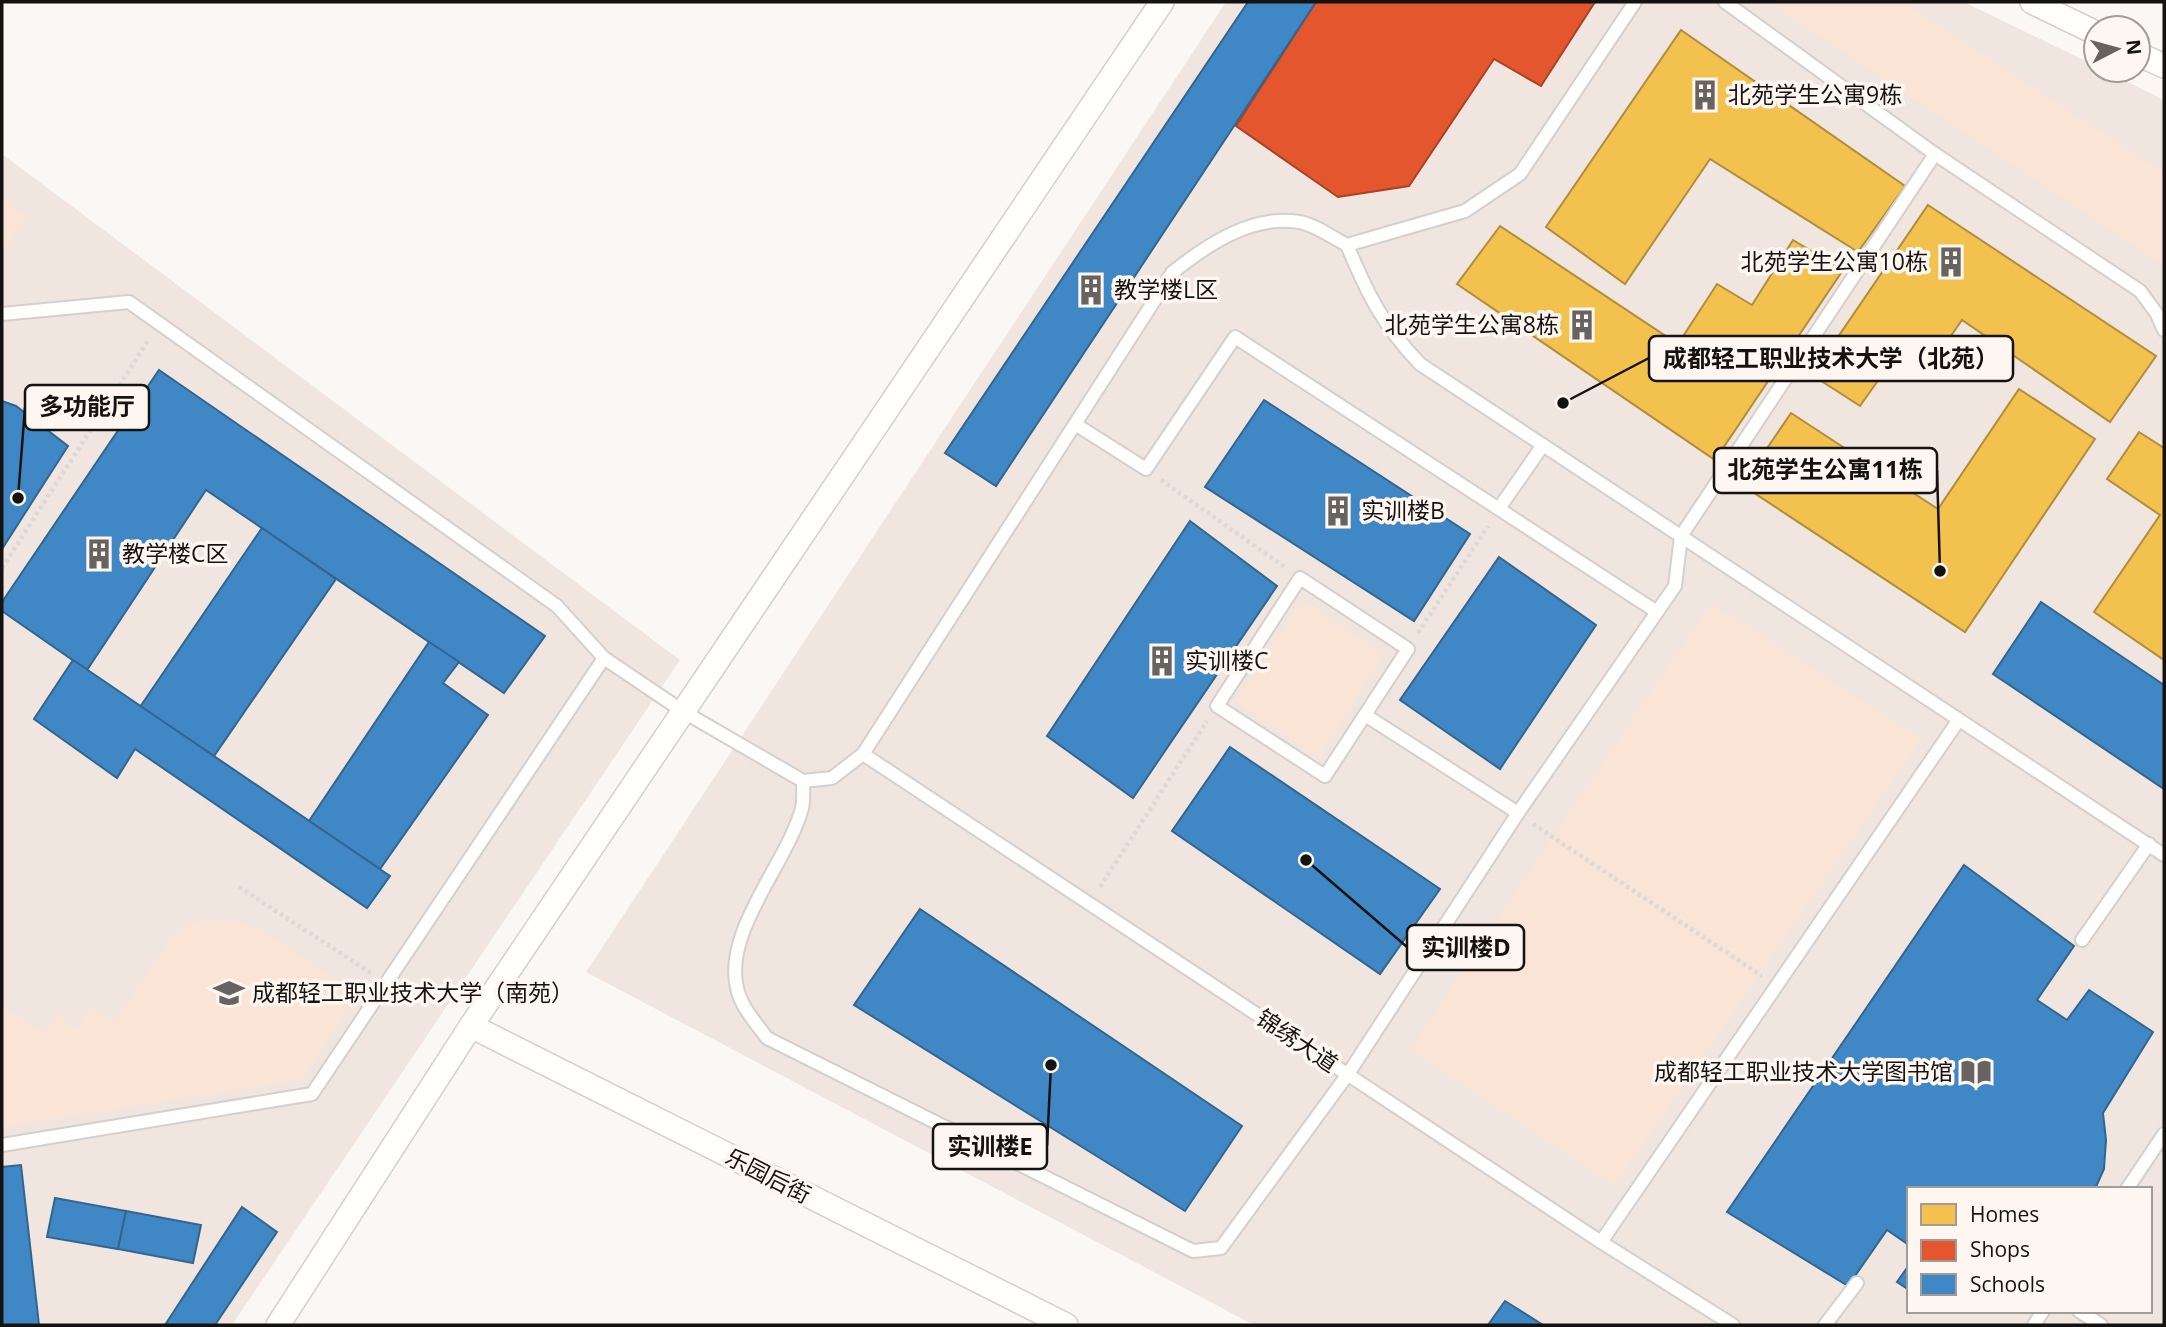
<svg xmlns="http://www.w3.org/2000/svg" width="2166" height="1327" font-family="'Open Sans','Noto Sans SC',sans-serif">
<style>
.built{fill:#f0e6df;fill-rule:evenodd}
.green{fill:#f9e4d5}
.homes{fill:#f2c14e;stroke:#b08d3c;stroke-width:2}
.shops{fill:#e4572e;stroke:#a64325;stroke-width:2}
.schools{fill:#3f88c5;stroke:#32658f;stroke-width:2}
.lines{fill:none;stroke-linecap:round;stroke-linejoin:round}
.service-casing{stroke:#d3d0ce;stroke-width:16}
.minor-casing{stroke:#d3d0ce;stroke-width:26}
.path{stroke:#dcdad9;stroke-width:4.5;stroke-dasharray:3.5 3.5;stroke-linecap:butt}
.service{stroke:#fefefd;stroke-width:12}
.minor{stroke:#fefefd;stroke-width:23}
.labels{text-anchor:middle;stroke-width:7;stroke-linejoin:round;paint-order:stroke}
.poi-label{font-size:23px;fill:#151311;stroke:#fef7f1;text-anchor:start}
.street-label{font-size:23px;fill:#151311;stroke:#fef7f1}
.leader{fill:none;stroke:#151311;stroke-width:2.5}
.callout-dot{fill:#151311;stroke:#fef7f1;stroke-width:2.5}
.callout{fill:#fef7f1;stroke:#151311;stroke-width:2.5}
.callout-label{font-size:24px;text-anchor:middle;font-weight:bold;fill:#151311}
</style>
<rect width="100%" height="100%" fill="#fbf7f4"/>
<g class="built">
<path d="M 1226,2 L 1964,2 L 2096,66 L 2096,70 L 2104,70 L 2164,100 L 2164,1325 L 1254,1325 L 586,972 ZM 1909,1189 L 2150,1189 L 2150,1311 L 1909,1311 Z"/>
<path d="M 2,154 L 680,660 L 232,1325 L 2,1325 Z"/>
</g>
<g class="green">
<path d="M 1768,2 L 1903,2 L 2164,173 L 2164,266 Z"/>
<path d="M 2,198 L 28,217 L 2,251 Z"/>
<path d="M 1303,600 L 1383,655 L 1319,757 L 1235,701 Z"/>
<path d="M 1711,603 L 1921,739 L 1614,1186 L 1410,1049 Z"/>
<path d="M 214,920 L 241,922 L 268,934 L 358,994 L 302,1080 L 2,1127 L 2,1010 L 4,1007 L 44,1033 L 56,1016 L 77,1029 L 92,1006 L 114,1023 L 171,937 L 190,924 Z"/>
</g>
<g class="homes">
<path d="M 1681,30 L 1905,186 L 1858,252 L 1710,159 L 1625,284 L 1546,227 Z"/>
<path d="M 1928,205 L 2156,356 L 2110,422 L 1962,320 L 1928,369 L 1899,351 L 1860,406 L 1812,375 Z"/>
<path d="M 1500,226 L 1678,344 L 1717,284 L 1752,305 L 1793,240 L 1843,270 L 1715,460 L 1457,284 Z"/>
<path d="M 2019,389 L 2095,439 L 1965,632 L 1742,485 L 1791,413 L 1938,509 Z"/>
<path d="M 2139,432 L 2164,448 L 2164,660 L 2094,612 L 2160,515 L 2107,479 Z"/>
</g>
<path class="shops" d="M 1316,2 L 1595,2 L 1541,86 L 1494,59 L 1409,186 L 1338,197 L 1236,126 Z"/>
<g class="schools">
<path d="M 1248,2 L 1316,2 L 996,486 L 945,453 Z"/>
<path d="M 159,370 L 545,636 L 504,693 L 206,490 L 87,670 L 2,611 L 2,602 Z"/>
<path d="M 1264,400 L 1470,534 L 1414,621 L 1205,487 Z"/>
<path d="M 2,401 L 16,406 L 68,446 L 2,549 Z"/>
<path d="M 1190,521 L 1277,586 L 1133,798 L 1047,736 Z"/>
<path d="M 262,528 L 336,579 L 214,756 L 140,707 Z"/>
<path d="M 1499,557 L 1596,625 L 1500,769 L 1400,700 Z"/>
<path d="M 2041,602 L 2164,685 L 2164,789 L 1993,674 Z"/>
<path d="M 429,642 L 459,662 L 443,683 L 488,715 L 380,869 L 309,821 Z"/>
<path d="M 73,660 L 390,876 L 367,908 L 135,749 L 117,778 L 34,719 Z"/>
<path d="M 1230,747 L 1440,889 L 1380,974 L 1172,831 Z"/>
<path d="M 1964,865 L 2074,946 L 2037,1000 L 2067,1020 L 2089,990 L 2153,1032 L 2103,1113 L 2106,1140 L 2104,1169 L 2095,1189 L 1909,1189 L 1909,1245 L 1887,1230 L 1848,1286 L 1727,1212 Z"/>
<path d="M 920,909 L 1242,1126 L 1185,1211 L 854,1005 Z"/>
<path d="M 21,1165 L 39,1325 L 2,1325 L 2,1167 Z"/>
<path d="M 55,1198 L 126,1211 L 118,1249 L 47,1237 Z"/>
<path d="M 242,1207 L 277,1232 L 215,1325 L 165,1325 Z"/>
<path d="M 126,1211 L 201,1225 L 193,1263 L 118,1249 Z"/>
<path d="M 1909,1265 L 1909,1290 L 1897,1282 Z"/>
<path d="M 1505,1301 L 1543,1325 L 1488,1325 Z"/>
</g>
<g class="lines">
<g class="service-casing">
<g id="service">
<path d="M 1725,2 L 1935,154 L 2140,291 L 2157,314 L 2164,330"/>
<path d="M 1347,245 C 1368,295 1382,324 1420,364 L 2164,855"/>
<path d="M 2,314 L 129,302 L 557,606 L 604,658 L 684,712 L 803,781 L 832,778 L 863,754 L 1172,273 C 1205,246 1252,214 1299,222 C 1314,224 1333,238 1347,245 L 1465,211 L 1520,174 L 1635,2"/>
<path d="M 1075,424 L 1146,469 L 1235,337 L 1657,612"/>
<path d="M 1500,507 L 1543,445"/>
<path d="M 1300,578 L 1408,649 L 1325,776 L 1217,706 Z"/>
<path d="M 1365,715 L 1518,813"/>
<path d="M 863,754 L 1601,1242 L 1733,1325"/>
<path d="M 803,781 C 803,790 804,800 802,808 C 788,862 723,931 737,988 C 741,1007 756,1023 767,1038 L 1193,1251 L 1221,1248 L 1348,1074 L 1518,813 L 1675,586 L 1681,536 L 1935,154"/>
<path d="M 2082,940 L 2149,844"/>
<path d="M 2,1145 L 312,1094 L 604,658"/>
<path d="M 2127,1189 L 2164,1134"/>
<path d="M 1601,1242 L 1958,721"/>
<path d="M 2079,1311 L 2101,1325"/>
<path d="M 1825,1325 L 1857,1283"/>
<path d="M 2034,1325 L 2043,1311"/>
</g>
</g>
<g class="minor-casing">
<g id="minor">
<path d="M 2032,2 L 2096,33"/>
<path d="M 2138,54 L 2164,66"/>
<path d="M 471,1026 L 1066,1325"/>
<path d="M 278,1325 L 471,1026 L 1162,2"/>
</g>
</g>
<g class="path">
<path d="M 1161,480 L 1286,568"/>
<path d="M 2,568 L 149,339"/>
<path d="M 1418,633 L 1488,526"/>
<path d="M 1533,824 L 1762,976"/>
<path d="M 239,887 L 371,973"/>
<path d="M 1100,887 L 1207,721"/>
</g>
<use href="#service" class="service"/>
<use href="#minor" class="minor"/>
</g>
<defs>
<g id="building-bare" transform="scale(2.415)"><path d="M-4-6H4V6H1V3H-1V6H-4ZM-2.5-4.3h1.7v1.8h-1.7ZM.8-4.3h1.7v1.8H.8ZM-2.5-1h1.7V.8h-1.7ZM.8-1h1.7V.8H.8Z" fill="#666360" stroke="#fef7f1" stroke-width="2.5" paint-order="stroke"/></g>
<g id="university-bare" transform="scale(2.415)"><path d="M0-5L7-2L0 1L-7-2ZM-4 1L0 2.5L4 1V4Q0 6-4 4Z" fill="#666360" stroke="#fef7f1" stroke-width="2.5" paint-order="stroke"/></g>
<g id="library-bare" transform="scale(2.415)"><path d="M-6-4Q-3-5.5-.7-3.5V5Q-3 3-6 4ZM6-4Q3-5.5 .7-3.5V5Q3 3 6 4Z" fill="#666360" stroke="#fef7f1" stroke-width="2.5" paint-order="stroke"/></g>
</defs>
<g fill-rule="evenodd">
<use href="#building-bare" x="1705" y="95"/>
<use href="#building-bare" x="1951" y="262"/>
<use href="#building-bare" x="1091" y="290"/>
<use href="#building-bare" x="1582" y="325"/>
<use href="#building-bare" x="1338" y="511"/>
<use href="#building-bare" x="99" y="554"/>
<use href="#building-bare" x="1162" y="661"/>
<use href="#university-bare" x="229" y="993"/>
<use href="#library-bare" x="1976" y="1072"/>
</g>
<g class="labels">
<g class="poi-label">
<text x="1728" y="103">北苑学生公寓9栋</text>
<text x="1928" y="270" text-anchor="end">北苑学生公寓10栋</text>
<text x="1114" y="298">教学楼L区</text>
<text x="1559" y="333" text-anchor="end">北苑学生公寓8栋</text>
<text x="1361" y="519">实训楼B</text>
<text x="122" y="562">教学楼C区</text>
<text x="1185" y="669">实训楼C</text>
<text x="252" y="1001">成都轻工职业技术大学（南苑）</text>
<text x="1953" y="1080" text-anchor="end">成都轻工职业技术大学图书馆</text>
</g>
<g class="street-label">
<text transform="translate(1297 1041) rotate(34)" y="8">锦绣大道</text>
<text transform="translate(768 1176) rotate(27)" y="8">乐园后街</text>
</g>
</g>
<path class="leader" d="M1563 403L1649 358M18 498L25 407M1940 571L1937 470M1306 860L1407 947M1051 1065L1047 1146"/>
<g class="callout-dot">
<circle cx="1563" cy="403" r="7"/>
<circle cx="18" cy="498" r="7"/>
<circle cx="1940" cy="571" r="7"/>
<circle cx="1306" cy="860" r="7"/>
<circle cx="1051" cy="1065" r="7"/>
</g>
<g class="callout">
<rect x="1649" y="336" width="364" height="45" rx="7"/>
<rect x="25" y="385" width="124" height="45" rx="7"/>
<rect x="1714" y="448" width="223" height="45" rx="7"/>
<rect x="1407" y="925" width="117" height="45" rx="7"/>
<rect x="933" y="1124" width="114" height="45" rx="7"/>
</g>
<g class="callout-label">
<text x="1831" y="367">成都轻工职业技术大学（北苑）</text>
<text x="87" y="415">多功能厅</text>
<text x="1825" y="478">北苑学生公寓11栋</text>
<text x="1466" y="956">实训楼D</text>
<text x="990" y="1155">实训楼E</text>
</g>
<rect width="2166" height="1327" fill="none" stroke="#151311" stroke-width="7"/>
<rect x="1907" y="1187" width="245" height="126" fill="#fef7f1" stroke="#a19c97" stroke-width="2"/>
<rect x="1921" y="1204" width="35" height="21" fill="#f2c14e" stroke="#a19c97" stroke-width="2"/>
<text x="1970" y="1222" font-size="21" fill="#151311">Homes</text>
<rect x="1921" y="1240" width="35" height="21" fill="#e4572e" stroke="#a19c97" stroke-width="2"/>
<text x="1970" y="1257" font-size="21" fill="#151311">Shops</text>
<rect x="1921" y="1274" width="35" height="21" fill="#3f88c5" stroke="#a19c97" stroke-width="2"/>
<text x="1970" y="1292" font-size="21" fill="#151311">Schools</text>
<g transform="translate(2117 49) rotate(84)"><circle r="33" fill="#fef7f1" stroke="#a19c97" stroke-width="2"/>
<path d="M0-5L12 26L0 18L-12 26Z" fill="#666360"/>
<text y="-10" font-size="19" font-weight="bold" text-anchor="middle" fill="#151311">N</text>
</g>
</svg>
